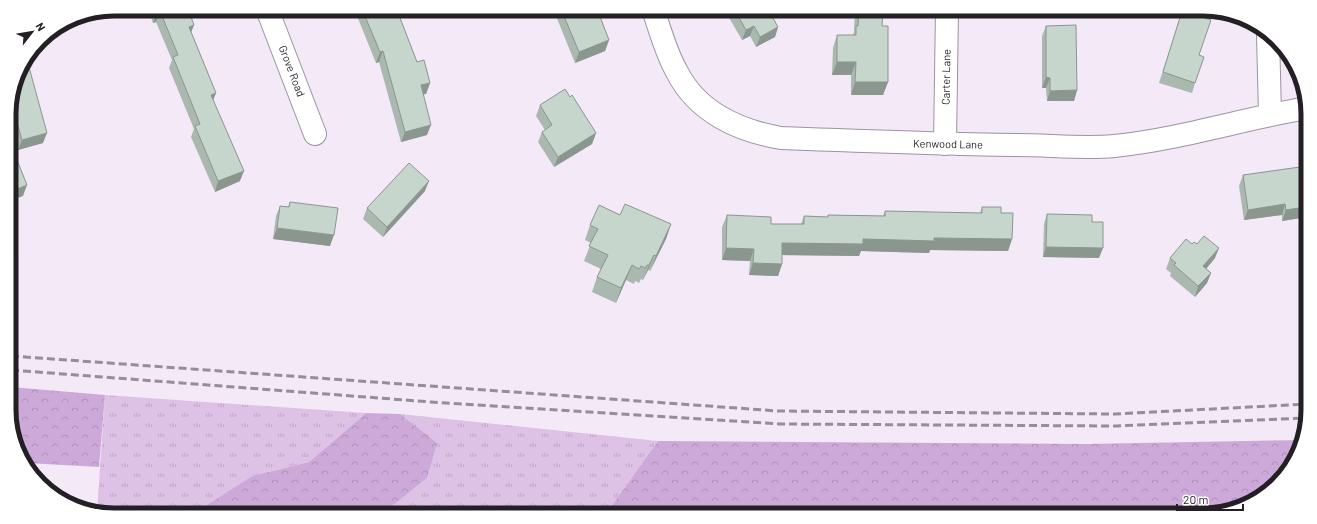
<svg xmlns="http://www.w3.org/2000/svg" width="1317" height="524" font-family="Barlow,sans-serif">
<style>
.grass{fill:url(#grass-tufts)}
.forest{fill:url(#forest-crowns)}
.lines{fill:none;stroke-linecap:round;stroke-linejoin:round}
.minor-casing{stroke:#9c93a0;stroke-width:24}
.minor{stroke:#fff;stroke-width:22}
.rail{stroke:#958d97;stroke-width:3;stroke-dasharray:8 4;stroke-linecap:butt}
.wall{fill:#aab8af}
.shaded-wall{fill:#8b968f}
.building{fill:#c6d6cc;stroke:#8b968f}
.labels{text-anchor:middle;stroke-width:3.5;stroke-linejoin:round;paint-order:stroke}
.street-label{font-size:11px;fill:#231f24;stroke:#fff}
.rim{fill:none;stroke:#231f24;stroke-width:5}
</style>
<defs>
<pattern id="grass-tufts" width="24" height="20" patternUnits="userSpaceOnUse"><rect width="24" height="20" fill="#ddc2e6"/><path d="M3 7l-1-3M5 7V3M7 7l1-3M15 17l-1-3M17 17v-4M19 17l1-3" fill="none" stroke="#bda6c5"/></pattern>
<pattern id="forest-crowns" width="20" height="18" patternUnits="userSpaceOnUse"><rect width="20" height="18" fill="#cda9d9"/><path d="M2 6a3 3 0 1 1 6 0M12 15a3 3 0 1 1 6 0" fill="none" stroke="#b091ba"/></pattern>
</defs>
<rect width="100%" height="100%" fill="#f3e9f7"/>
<g class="grass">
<path d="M 105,395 L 366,413 L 309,462 L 252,476 L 191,515 L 114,515 L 97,512 Z"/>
<path d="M 400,414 L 658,441 L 605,515 L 381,515 L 427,478 L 436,443 Z"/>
</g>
<g class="forest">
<path d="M 11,387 L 105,395 L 99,467 L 27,463 L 11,430 Z"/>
<path d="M 366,413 L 400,414 L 437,443 L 427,478 L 381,515 L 191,515 L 252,476 L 309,462 Z"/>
<path d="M 1303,440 L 1302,444 L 1267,493 L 1209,515 L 605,515 L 658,441 L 1087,444 Z"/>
</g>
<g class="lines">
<g class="minor-casing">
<g id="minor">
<path d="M 267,9 L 315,134"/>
<path d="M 653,9 C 660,30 666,53 677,72 C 697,112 739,131 781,138 C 860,141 939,144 1017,145 C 1049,145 1083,149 1114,146 C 1181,139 1242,119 1307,108"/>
<path d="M 1268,35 L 1270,114"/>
<path d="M 945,144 L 947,9"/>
</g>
</g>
<use href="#minor" class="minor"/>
<g class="rail">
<path d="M 11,356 L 778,411 L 1115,414 L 1308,404"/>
<path d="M 11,370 L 431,402 L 780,424 L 1116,426 L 1307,418"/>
</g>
</g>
<g class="wall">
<path d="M 148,9 L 188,9 L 194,25 L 191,32 L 216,93 L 213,99 L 240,181 L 215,192 L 191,137 L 194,129 L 169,68 L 172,60 L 156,22 L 153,23 Z"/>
<path d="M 356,9 L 407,9 L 404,16 L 400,18 L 417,62 L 430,83 L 426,94 L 423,94 L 427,135 L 401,142 L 379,62 L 376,63 L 355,11 Z"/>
<path d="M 555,9 L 597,9 L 609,40 L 605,51 L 575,63 L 554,11 Z"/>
<path d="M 724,9 L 768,9 L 778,27 L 775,37 L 756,47 L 750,36 L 742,40 Z"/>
<path d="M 855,9 L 883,9 L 882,26 L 888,82 L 883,95 L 851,95 L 851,75 L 832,75 L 833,48 L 837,35 L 853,35 L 854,32 Z"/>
<path d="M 1182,11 L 1199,55 L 1195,83 L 1192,93 L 1159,83 Z"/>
<path d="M 1046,26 L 1077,90 L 1074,101 L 1047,101 L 1046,88 L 1042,88 L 1042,36 Z"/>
<path d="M 20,68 L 43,143 L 18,150 L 9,119 L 9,107 Z"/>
<path d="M 570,97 L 596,133 L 592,144 L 554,167 L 538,142 L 542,132 L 545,130 L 536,116 L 540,105 Z"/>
<path d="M 1300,167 L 1301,218 L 1282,221 L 1282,215 L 1244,220 L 1239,186 L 1243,175 Z"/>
<path d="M 425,191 L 383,237 L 363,219 L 367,208 Z"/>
<path d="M 290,202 L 330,246 L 273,239 L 276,216 L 280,206 L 288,207 Z"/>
<path d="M 982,207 L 1001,213 L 1012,239 L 1008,251 L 930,250 L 929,253 L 861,251 L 859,256 L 782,255 L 782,264 L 778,276 L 749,275 L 750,261 L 722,260 L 722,227 L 727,215 L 771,224 L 801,224 L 804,216 L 827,217 L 828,215 L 883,216 L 885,211 L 980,213 Z"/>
<path d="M 1047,214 L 1092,222 L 1099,258 L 1043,257 L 1044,224 Z"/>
<path d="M 620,215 L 671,224 L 666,239 L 650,271 L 648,270 L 643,280 L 641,279 L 639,283 L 635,281 L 634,284 L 626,280 L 616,303 L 592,292 L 597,277 L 601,269 L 584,261 L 591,243 L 585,240 L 590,225 Z"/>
<path d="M 1192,244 L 1215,258 L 1206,269 L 1211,273 L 1207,283 L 1195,297 L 1170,276 L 1171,273 L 1166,269 L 1170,258 Z"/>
</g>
<g class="shaded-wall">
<path d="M 399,9 L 407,9 L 404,16 L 393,20 L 397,10 Z"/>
<path d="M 160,11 L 156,22 L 153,23 L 157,12 Z"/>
<path d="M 194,25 L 190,35 L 189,27 Z"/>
<path d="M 754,26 L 750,36 L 742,40 L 746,30 Z"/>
<path d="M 778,27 L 775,37 L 756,47 L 760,37 Z"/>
<path d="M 609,40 L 605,51 L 575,63 L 579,52 Z"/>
<path d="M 383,51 L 379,62 L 376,63 L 380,52 Z"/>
<path d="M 837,62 L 856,62 L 851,75 L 832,75 Z"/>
<path d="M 1046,77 L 1050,78 L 1046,88 L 1042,88 Z"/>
<path d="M 855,82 L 888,82 L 883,95 L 851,95 Z"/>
<path d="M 430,83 L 426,94 L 417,96 L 421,85 Z"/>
<path d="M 1077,90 L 1074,101 L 1047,101 L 1050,91 Z"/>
<path d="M 216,93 L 212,103 L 211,95 Z"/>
<path d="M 431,125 L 427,135 L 401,142 L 405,132 Z"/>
<path d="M 47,133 L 43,143 L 18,150 L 22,140 Z"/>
<path d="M 596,133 L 592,144 L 554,167 L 558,157 Z"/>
<path d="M 244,171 L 240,181 L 215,192 L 218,181 Z"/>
<path d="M 429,181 L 425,191 L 383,237 L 387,227 Z"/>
<path d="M 27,185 L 23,196 L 10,201 L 10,192 Z"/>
<path d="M 1285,204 L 1282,215 L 1244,220 L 1248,210 Z"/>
<path d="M 1305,207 L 1301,218 L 1282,221 L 1286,210 Z"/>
<path d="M 671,224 L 666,239 L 650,271 L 656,256 Z"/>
<path d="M 277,228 L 334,235 L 330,246 L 273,239 Z"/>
<path d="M 934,238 L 1012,239 L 1008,251 L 930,250 L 929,253 L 861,251 L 859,256 L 778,255 L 782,243 L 863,239 Z"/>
<path d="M 1046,247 L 1103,248 L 1099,258 L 1043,257 Z"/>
<path d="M 726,248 L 754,249 L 750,261 L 722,260 Z"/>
<path d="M 1219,248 L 1215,258 L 1200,276 L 1203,266 Z"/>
<path d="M 654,255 L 648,270 L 643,280 L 649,265 Z"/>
<path d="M 753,263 L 782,264 L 778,276 L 749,275 Z"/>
<path d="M 632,265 L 626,280 L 616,303 L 621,288 Z"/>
<path d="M 1211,273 L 1207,283 L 1195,297 L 1198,286 Z"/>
</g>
<g class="building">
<path d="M 156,9 L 188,9 L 194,25 L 189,27 L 216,93 L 211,95 L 244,171 L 218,181 L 195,126 L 200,124 L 173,57 L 178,55 L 160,11 L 157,12 Z"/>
<path d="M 362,9 L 399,9 L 397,10 L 417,62 L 424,60 L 430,83 L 421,85 L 431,125 L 405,132 L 383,51 L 380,52 Z"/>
<path d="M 561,9 L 597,9 L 609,40 L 579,52 Z"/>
<path d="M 734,9 L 768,9 L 778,27 L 760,37 L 754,26 L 746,30 Z"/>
<path d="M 859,9 L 883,9 L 882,26 L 888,26 L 888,82 L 855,82 L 856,62 L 837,62 L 837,35 L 856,35 L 856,26 L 858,26 Z"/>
<path d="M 1182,11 L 1211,20 L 1199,55 L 1204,57 L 1195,83 L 1163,72 Z"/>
<path d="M 1076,25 L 1077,90 L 1050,91 L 1050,78 L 1046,77 L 1046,26 Z"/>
<path d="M 29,67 L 47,133 L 22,140 L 11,101 L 20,68 L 21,70 Z"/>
<path d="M 565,89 L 570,97 L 572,95 L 596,133 L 558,157 L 542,132 L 552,125 L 540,105 Z"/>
<path d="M 17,160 L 27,185 L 10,192 L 10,162 Z"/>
<path d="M 409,163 L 429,181 L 387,227 L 367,208 Z"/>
<path d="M 1300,167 L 1305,207 L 1286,210 L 1285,204 L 1248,210 L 1243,175 Z"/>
<path d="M 290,202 L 338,208 L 334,235 L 277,228 L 280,206 L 289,207 Z"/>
<path d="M 625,204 L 671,224 L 656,256 L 654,255 L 649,265 L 647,265 L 645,268 L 641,266 L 639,269 L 632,265 L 621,288 L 597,277 L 608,255 L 589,246 L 598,229 L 590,225 L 599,205 L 620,215 Z"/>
<path d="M 982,207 L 1001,207 L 1001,213 L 1013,213 L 1012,239 L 934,238 L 934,241 L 863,239 L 863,244 L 782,243 L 782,264 L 753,263 L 754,249 L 726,248 L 727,215 L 771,217 L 771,224 L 804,224 L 804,216 L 828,217 L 828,215 L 885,216 L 885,211 L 982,213 Z"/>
<path d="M 1047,214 L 1092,215 L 1092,222 L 1103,222 L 1103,248 L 1046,247 Z"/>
<path d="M 1204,236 L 1219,248 L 1203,266 L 1211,273 L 1198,286 L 1174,265 L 1176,263 L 1170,258 L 1186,239 L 1192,244 L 1194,242 L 1197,244 Z"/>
</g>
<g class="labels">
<g class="street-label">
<text transform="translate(292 71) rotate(69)" y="4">Grove Road</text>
<text transform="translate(946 77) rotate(-89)" y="4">Carter Lane</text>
<text transform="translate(948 144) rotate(1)" y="4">Kenwood Lane</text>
</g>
</g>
<path d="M0 0H1317V524H0ZM114 16H1203A98 98 0 0 1 1301 114V410A98 98 0 0 1 1203 508H114A98 98 0 0 1 16 410V114A98 98 0 0 1 114 16Z" fill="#fff" fill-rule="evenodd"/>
<path class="rim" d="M114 16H1203A98 98 0 0 1 1301 114V410A98 98 0 0 1 1203 508H114A98 98 0 0 1 16 410V114A98 98 0 0 1 114 16Z"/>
<g transform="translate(32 32) rotate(59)" stroke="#ffffff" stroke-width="3" paint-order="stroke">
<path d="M0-3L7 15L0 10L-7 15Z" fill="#231f24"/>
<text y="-6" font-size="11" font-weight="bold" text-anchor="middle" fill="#231f24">N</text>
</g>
<path d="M1177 504v6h66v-6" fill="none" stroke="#231f24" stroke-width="2"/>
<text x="1183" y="504" font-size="12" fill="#231f24" stroke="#ffffff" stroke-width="3" paint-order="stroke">20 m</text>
</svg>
